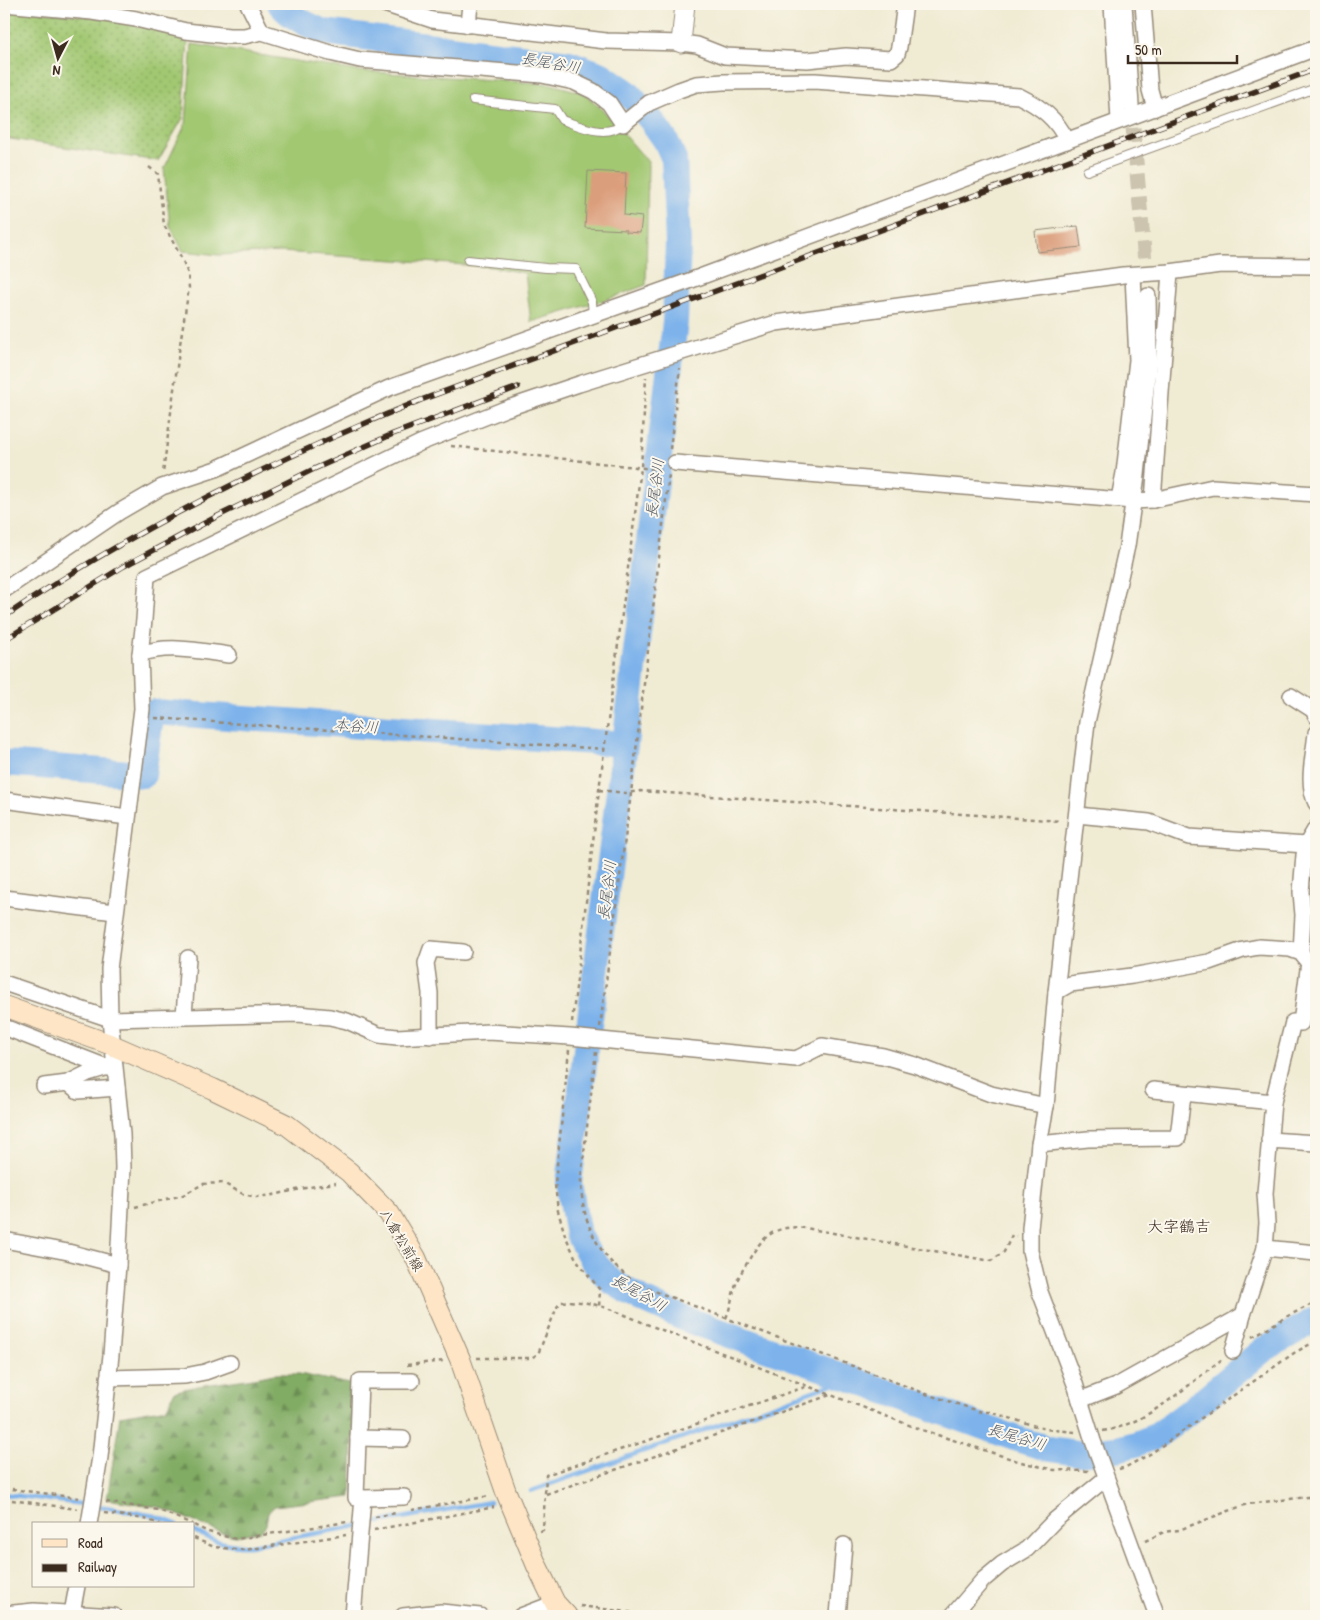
<svg xmlns="http://www.w3.org/2000/svg" width="1320" height="1620" font-family="'Patrick Hand','Klee One',sans-serif">
<style>
.grass{fill:url(#grass-dots);stroke:#6e7948}
.forest{fill:url(#forest-firs);stroke:#5e6b41}
.garden{fill:#a2c872;stroke:#6e7948}
.lines{fill:none;stroke-linecap:round;stroke-linejoin:round}
.stream{stroke:#7db2eb;stroke-width:4.5}
.river{stroke:#7db2eb;stroke-width:26}
.building{fill:#db9e7c}
.minor-tunnel{stroke:#ccc4af;stroke-width:15;stroke-dasharray:15 8;stroke-linecap:butt}
.service-casing{stroke:#968a78;stroke-width:10}
.minor-casing{stroke:#968a78;stroke-width:18}
.tertiary-casing{stroke:#968a78;stroke-width:21}
.secondary-casing{stroke:#968a78;stroke-width:22}
.path{stroke:#968a78;stroke-width:2.5;stroke-dasharray:4 4;stroke-linecap:butt}
.service{stroke:#fff;stroke-width:8}
.minor{stroke:#fff;stroke-width:15}
.tertiary{stroke:#fff;stroke-width:19}
.secondary{stroke:#fde5c5;stroke-width:20}
.rail-casing{stroke:#3b2a1e;stroke-width:5.5}
.rail{stroke:#fbf7ec;stroke-width:4;stroke-dasharray:11;stroke-linecap:butt}
.labels{text-anchor:middle;stroke-width:4;stroke-linejoin:round;paint-order:stroke}
.street-label{font-size:14px;fill:#3b2a1e;stroke:#fbf7ec}
.water-label{font-size:15px;font-style:italic;fill:#525a66;stroke:#fbf7ec}
.quarter-label{font-size:16px;fill:#3b2a1e;stroke:#fbf7ec}
</style>
<defs>
<pattern id="grass-dots" width="8" height="8" patternUnits="userSpaceOnUse" patternTransform="scale(1.25)"><rect width="8" height="8" fill="#a2c872"/><path d="M2 2h.1M6 6h.1" fill="none" stroke="#85a35d" stroke-width="1.8" stroke-linecap="round"/></pattern>
<pattern id="forest-firs" width="22" height="20" patternUnits="userSpaceOnUse" patternTransform="scale(1.25)"><rect width="22" height="20" fill="#81ac64"/><path d="M5 1l3.5 6h-7zM16 11l3.5 6h-7z" fill="#6b8c52"/></pattern>
</defs>
<rect width="100%" height="100%" fill="#fbf7ec"/>
<filter id="ink" filterUnits="userSpaceOnUse"><feTurbulence type="fractalNoise" baseFrequency=".02" numOctaves="2"/><feDisplacementMap in="SourceGraphic" scale="10" xChannelSelector="R" yChannelSelector="G"/><feConvolveMatrix kernelMatrix="1 2 1 2 8 2 1 2 1" color-interpolation-filters="sRGB"/></filter>
<filter id="wash" filterUnits="userSpaceOnUse"><feTurbulence type="fractalNoise" baseFrequency=".0096" numOctaves="4" result="noise"/><feDisplacementMap in="SourceGraphic" scale="20" xChannelSelector="R" yChannelSelector="G"/><feGaussianBlur stdDeviation="1.12" result="paint"/><feColorMatrix in="noise" values="0 0 0 0 0 0 0 0 0 0 0 0 0 0 0 0 0 1.4 0 .05"/><feComposite in="paint" operator="in"/></filter>
<g filter="url(#wash)">
<rect width="100%" height="100%" fill="#f0ebd3"/>
<path class="grass" d="M 4,8 L 124,20 L 188,37 L 183,118 L 158,161 L 4,138 Z"/>
<path class="forest" d="M 274,1374 L 299,1374 L 355,1385 L 351,1497 L 275,1506 L 268,1512 L 266,1525 L 261,1531 L 236,1536 L 224,1534 L 159,1507 L 107,1499 L 120,1416 L 167,1408 L 174,1392 C 205,1382 241,1382 274,1374 Z"/>
<path class="garden" d="M 192,44 L 358,71 L 551,84 L 584,93 L 608,115 L 648,162 L 646,285 L 608,299 L 531,322 L 525,273 L 493,267 L 282,252 L 219,255 L 183,251 L 170,226 L 164,169 L 186,123 Z"/>
<g class="lines">
<g class="stream">
<path d="M 531,1491 L 850,1378"/>
<path d="M 4,1494 L 105,1507 L 155,1516 L 176,1524"/>
<path d="M 194,1531 C 216,1542 227,1546 252,1545 L 490,1502"/>
</g>
<g class="river">
<path d="M 280,4 C 292,18 308,25 324,32 L 569,63 L 602,75 L 628,93 L 652,121 L 666,141 L 674,159 L 678,243 L 675,322 L 625,744 L 569,1183 L 578,1235 L 592,1260 L 611,1281 L 641,1299 L 683,1318 L 1017,1439 L 1050,1449 L 1077,1453 L 1117,1449 L 1136,1444 L 1158,1435 L 1186,1414 L 1263,1350 L 1316,1319"/>
<path d="M 4,763 L 128,773"/>
<path d="M 139,775 L 143,775 L 150,724 L 154,712 L 625,744"/>
</g>
</g>
<g id="blocks">
<g class="building">
<path d="M 588,171 L 626,173 L 624,215 L 642,217 L 640,233 L 626,232 L 626,230 L 585,228 Z"/>
<path d="M 1078,226 L 1081,247 L 1037,252 L 1035,231 Z"/>
</g>
</g>
</g>
<g filter="url(#ink)">
<use href="#blocks" fill-opacity="0" stroke="#968a78" stroke-width="1"/>
<g class="lines">
<path class="minor-tunnel" d="M 1131,105 L 1148,296"/>
<g class="service-casing">
<g id="service">
<path d="M 473,100 L 555,109 L 562,120 C 580,126 606,139 623,124"/>
<path d="M 1087,171 L 1316,88"/>
<path d="M 468,260 L 546,268 L 576,269 L 592,302 L 593,316"/>
</g>
</g>
<g class="minor-casing">
<g id="minor">
<path d="M 4,4 L 92,12 L 136,19 L 186,31 L 229,36 L 244,36 L 262,32 L 330,53 L 360,60 L 542,75 L 574,82 L 593,91 L 609,103 L 623,124 L 649,103 L 679,90 L 696,84 L 723,82 L 815,81 L 1019,96 C 1041,107 1057,119 1067,141"/>
<path d="M 248,4 L 262,32"/>
<path d="M 384,4 L 432,20 L 606,41 L 681,43 L 697,45 L 725,56 L 807,60 L 846,56 L 891,59 L 897,54 L 899,47 L 905,4"/>
<path d="M 1112,4 L 1119,120"/>
<path d="M 1124,4 L 1131,105"/>
<path d="M 1143,4 L 1150,90 L 1155,108"/>
<path d="M 468,25 L 470,4"/>
<path d="M 1148,296 L 1149,360 L 1137,475 L 1127,546 L 1087,722 L 1056,992 L 1046,1106 L 1039,1144 L 1030,1228 L 1030,1251 L 1040,1292 L 1075,1384 L 1093,1441 L 1157,1616"/>
<path d="M 675,463 L 1133,501 L 1153,500 L 1213,487 L 1316,494"/>
<path d="M 1119,499 L 1124,473 L 1137,360 L 1133,275"/>
<path d="M 1153,500 L 1170,272"/>
<path d="M 4,590 L 119,512 L 162,487 L 216,469 L 389,388 L 689,281 L 1316,48"/>
<path d="M 140,654 C 168,644 200,651 229,655"/>
<path d="M 1291,696 L 1313,710 L 1316,716"/>
<path d="M 1316,733 C 1314,755 1306,783 1316,803"/>
<path d="M 4,800 L 127,817"/>
<path d="M 1077,815 L 1149,822 L 1189,837 L 1306,845"/>
<path d="M 4,898 L 115,912"/>
<path d="M 1301,953 L 1303,915 L 1301,892 L 1304,855 L 1306,845 L 1316,828"/>
<path d="M 4,983 L 110,1019 L 298,1014 L 330,1017 L 347,1021 L 379,1035 L 397,1037 L 489,1032 L 570,1037 L 796,1059 L 822,1046 L 883,1056 L 915,1065 L 991,1094 L 1046,1106"/>
<path d="M 1056,992 L 1070,984 L 1132,976 L 1209,962 L 1243,950 L 1259,947 L 1290,949 L 1301,953 L 1314,970"/>
<path d="M 184,1016 L 188,958"/>
<path d="M 4,1027 L 114,1070"/>
<path d="M 430,1036 L 430,993 L 426,963 L 431,949 L 463,952"/>
<path d="M 68,1083 L 88,1073 L 108,1067"/>
<path d="M 44,1086 L 68,1083 L 78,1091 L 117,1088"/>
<path d="M 1153,1090 L 1273,1102"/>
<path d="M 1269,1140 L 1316,1143"/>
<path d="M 1039,1144 L 1088,1139 L 1178,1138 L 1183,1094"/>
<path d="M 4,1240 L 68,1252 L 118,1265"/>
<path d="M 1265,1248 L 1316,1253"/>
<path d="M 1233,1351 L 1243,1315 L 1265,1248 L 1267,1223 L 1265,1193 L 1273,1102 L 1293,1022 L 1301,1023 L 1309,962"/>
<path d="M 108,1378 L 185,1376 L 205,1372 L 230,1363"/>
<path d="M 1080,1400 L 1116,1386 L 1243,1315"/>
<path d="M 358,1438 L 403,1439"/>
<path d="M 363,1498 L 404,1497"/>
<path d="M 89,1524 L 100,1457 L 111,1355 L 118,1265 L 123,1168 L 122,1134 L 110,1019 L 109,969 L 142,709 L 140,654 L 144,620 L 147,576 L 420,443 L 505,409 L 579,384 L 682,352 L 776,323 L 1123,275 L 1170,272 L 1220,265 L 1316,266"/>
<path d="M 72,1613 L 77,1586"/>
<path d="M 4,1614 L 34,1611 L 114,1616"/>
<path d="M 353,1616 L 363,1498 L 356,1498 L 360,1381 L 412,1381"/>
<path d="M 403,1616 L 441,1612 L 480,1616"/>
<path d="M 521,1616 L 555,1603"/>
<path d="M 838,1616 L 844,1545"/>
<path d="M 952,1616 L 983,1580 L 1002,1564 L 1027,1549 L 1055,1520 L 1106,1478"/>
</g>
</g>
<g class="tertiary-casing">
<path id="tertiary" d="M 681,43 L 685,4"/>
</g>
<g class="secondary-casing">
<path id="secondary" d="M 4,1006 L 112,1045 L 213,1089 L 287,1125 L 349,1172 L 389,1213 L 416,1258 L 460,1359 L 506,1492 L 537,1566 L 555,1603 L 567,1616"/>
</g>
<g class="path">
<path d="M 149,167 L 158,174 L 164,225 L 183,261 L 188,274 L 189,288 L 180,344 L 163,473"/>
<path d="M 451,446 L 662,470"/>
<path d="M 670,449 L 680,368"/>
<path d="M 155,718 L 605,749"/>
<path d="M 599,790 L 626,793 L 640,791 L 1061,821"/>
<path d="M 572,1022 L 599,790 L 641,468 L 646,377"/>
<path d="M 600,1027 L 631,793 L 669,474"/>
<path d="M 569,1050 L 555,1184 L 558,1211 L 565,1235 L 576,1259 L 600,1290 L 599,1307"/>
<path d="M 596,1052 L 581,1177 C 580,1227 605,1271 652,1290 L 929,1395 L 982,1412 L 990,1412 L 1045,1429 L 1075,1432"/>
<path d="M 135,1207 L 183,1195 L 203,1184 L 223,1183 L 243,1194 L 256,1197 L 273,1195 L 315,1186 L 336,1183"/>
<path d="M 726,1318 C 731,1307 732,1295 736,1284 C 738,1277 743,1270 747,1263 C 761,1238 774,1224 805,1228 L 991,1261 L 1004,1252 L 1012,1235 L 1016,1236"/>
<path d="M 1252,1337 L 1286,1317 L 1316,1302"/>
<path d="M 477,1358 L 531,1358 L 538,1354 L 557,1307 L 561,1302 C 591,1298 622,1314 649,1325 L 922,1430 L 1021,1462 L 1054,1470 L 1089,1471"/>
<path d="M 407,1365 L 444,1361"/>
<path d="M 1103,1431 C 1148,1424 1186,1386 1221,1360"/>
<path d="M 1119,1469 L 1126,1467 L 1150,1454 L 1294,1353 L 1316,1341"/>
<path d="M 4,1488 L 79,1498"/>
<path d="M 546,1494 L 830,1395"/>
<path d="M 4,1499 L 77,1509"/>
<path d="M 106,1502 L 159,1510 L 192,1524"/>
<path d="M 412,1510 L 490,1496"/>
<path d="M 104,1513 L 145,1519 L 160,1524"/>
<path d="M 375,1517 L 396,1513"/>
<path d="M 194,1525 L 208,1532 L 236,1539 L 347,1522"/>
<path d="M 374,1530 L 494,1507"/>
<path d="M 540,1531 L 543,1530 L 546,1475 L 808,1386"/>
<path d="M 194,1538 L 214,1547 L 244,1550 L 346,1535"/>
<path d="M 1145,1541 L 1164,1532 L 1179,1530 L 1247,1504 L 1316,1496"/>
<path d="M 580,1606 L 658,1616"/>
</g>
<use href="#service" class="service"/>
<use href="#minor" class="minor"/>
<use href="#tertiary" class="tertiary"/>
<use href="#secondary" class="secondary"/>
<g class="rail-casing">
<g id="rail">
<path d="M 4,617 C 134,529 275,459 421,400 L 1316,69"/>
<path d="M 4,640 L 124,566 L 216,517 L 314,469 L 393,434 L 518,387"/>
</g>
</g>
<use href="#rail" class="rail"/>
</g>
</g>
<g class="labels">
<g class="street-label">
<text transform="translate(402 1240) rotate(59)" y="5">八倉松前線</text>
</g>
<g class="water-label">
<text transform="translate(551 63) rotate(10)" y="5">長尾谷川</text>
<text transform="translate(655 488) rotate(-83)" y="5">長尾谷川</text>
<text transform="translate(356 726) rotate(4)" y="5">本谷川</text>
<text transform="translate(607 890) rotate(-83)" y="5">長尾谷川</text>
<text transform="translate(639 1293) rotate(29)" y="5">長尾谷川</text>
<text transform="translate(1017 1437) rotate(16)" y="5">長尾谷川</text>
</g>
<g class="quarter-label">
<text x="1179" y="1232">大字鶴吉</text>
</g>
</g>
<rect width="1320" height="1620" fill="none" stroke="#fbf7ec" stroke-width="20"/>
<rect x="32" y="1522" width="162" height="65" fill="#fbf7ec" stroke="#aea59a"/>
<rect x="42" y="1539" width="25" height="8" fill="#fde5c5" stroke="#aea59a"/>
<text x="78" y="1548" font-size="15" fill="#3b2a1e">Road</text>
<rect x="42" y="1564" width="25" height="8" fill="#3b2a1e" stroke="#aea59a"/>
<text x="78" y="1572" font-size="15" fill="#3b2a1e">Railway</text>
<g transform="translate(58 58) rotate(186)" stroke="#fbf7ec" stroke-width="4" paint-order="stroke">
<path d="M0-4L9 19L0 12L-9 19Z" fill="#3b2a1e"/>
<text y="-8" font-size="14" font-weight="bold" text-anchor="middle" fill="#3b2a1e">N</text>
</g>
<path d="M1128 55v8h109v-8" fill="none" stroke="#3b2a1e" stroke-width="2.5"/>
<text x="1135" y="55" font-size="15" fill="#3b2a1e" stroke="#fbf7ec" stroke-width="4" paint-order="stroke">50 m</text>
</svg>
